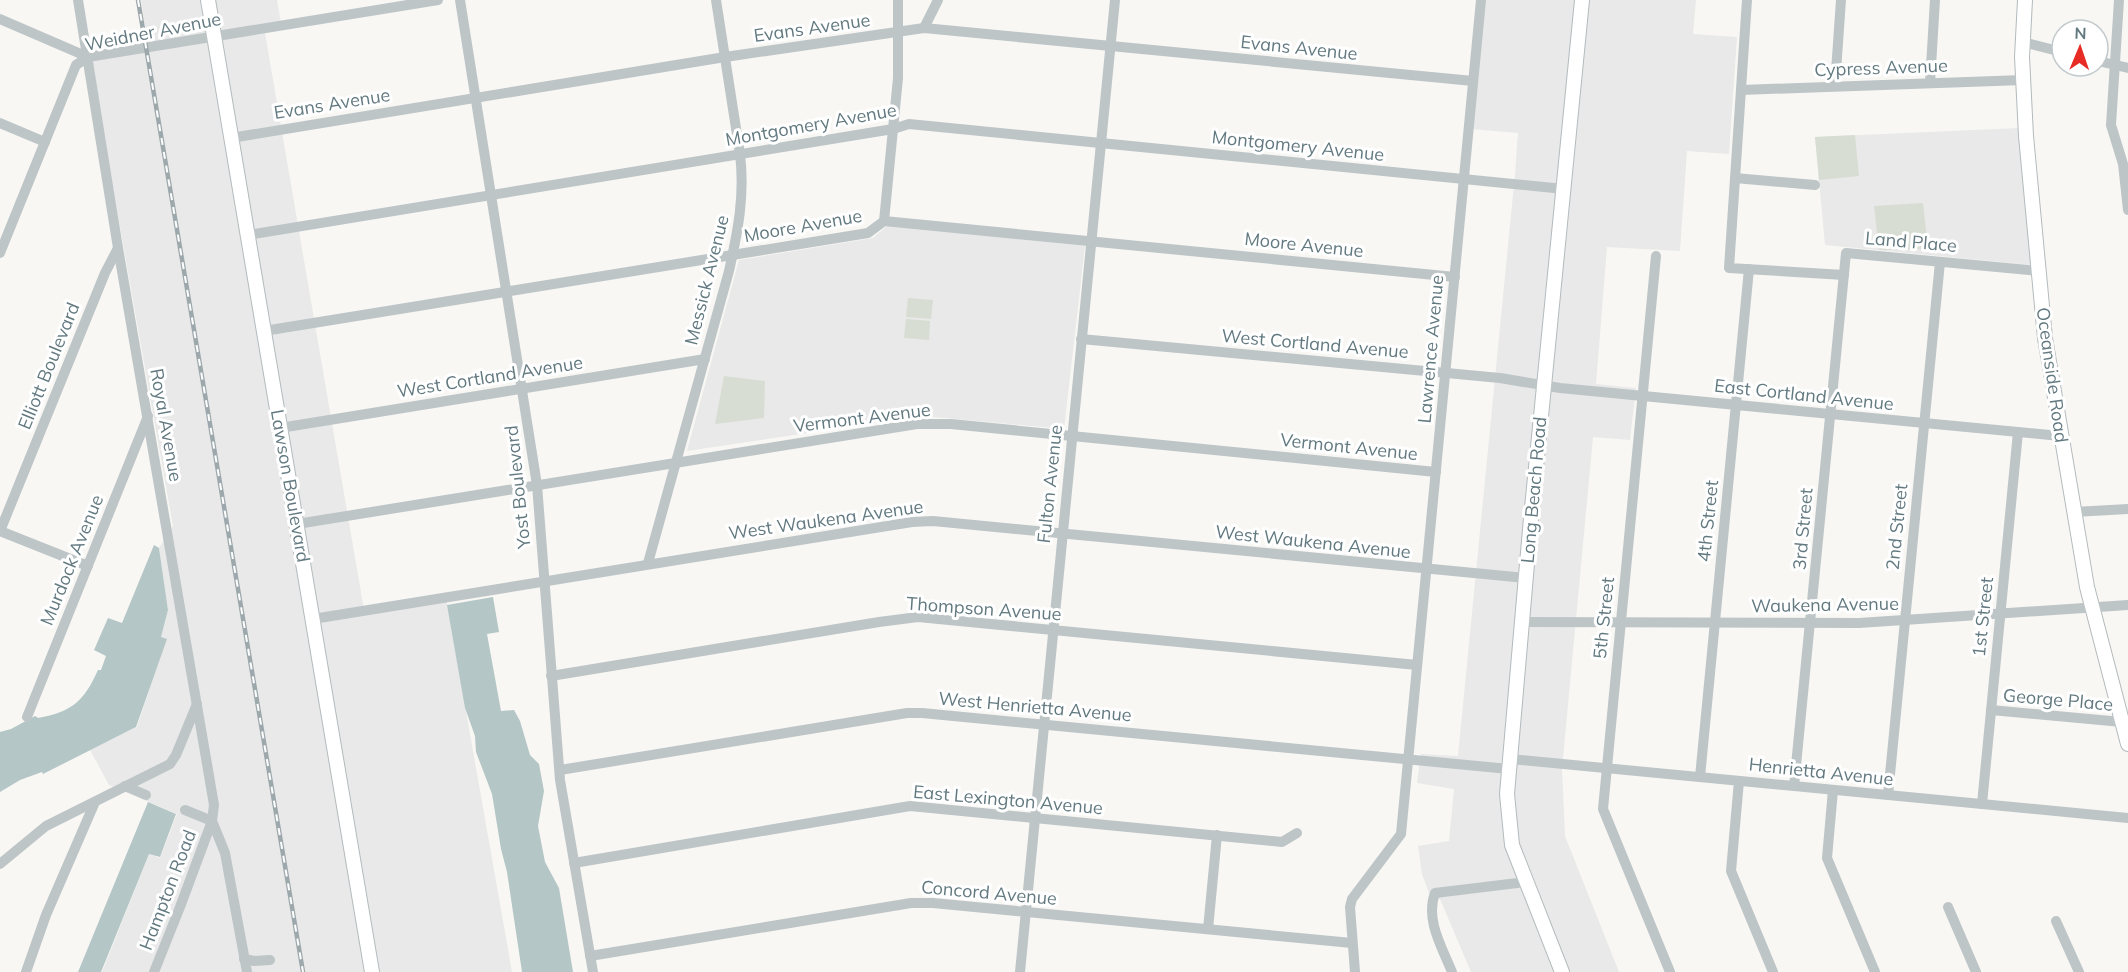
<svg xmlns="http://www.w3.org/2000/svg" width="2128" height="972" font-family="Mulish,sans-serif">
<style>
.built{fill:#e8e9e8}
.green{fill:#d8ddd3}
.water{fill:#b4c6c6}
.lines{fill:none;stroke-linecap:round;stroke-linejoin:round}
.major-casing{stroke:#b4babd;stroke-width:16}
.minor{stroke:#bec5c7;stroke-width:10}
.major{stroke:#fff;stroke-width:14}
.rail-casing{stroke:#9da8ac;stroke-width:4.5}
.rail{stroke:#fff;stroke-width:2;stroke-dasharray:7;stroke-linecap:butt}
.labels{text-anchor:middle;stroke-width:6;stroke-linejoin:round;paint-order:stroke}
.street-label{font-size:18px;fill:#627980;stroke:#fff}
</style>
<rect width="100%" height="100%" fill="#f8f7f4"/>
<g class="built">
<path d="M 141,0 L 277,0 L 282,29 L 265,33 L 364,610 L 446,598 L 512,972 L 102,972 L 149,854 L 160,858 L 177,814 L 109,785 L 90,750 L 137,727 L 166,639 L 161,637 L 168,610 L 159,548 L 173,526 L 90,58 L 148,48 Z"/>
<path d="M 1484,0 L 1696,0 L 1693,34 L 1737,37 L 1729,154 L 1687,151 L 1680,251 L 1607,247 L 1596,384 L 1636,388 L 1630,440 L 1593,437 L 1562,769 L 1565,836 L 1619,972 L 1471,972 L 1440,899 L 1430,896 L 1422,874 L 1418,846 L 1449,841 L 1454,789 L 1417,783 L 1421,754 L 1458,756 L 1515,174 L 1518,133 L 1471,129 Z"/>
<path d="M 2020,128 L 2032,265 L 1825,245 L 1815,137 Z"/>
<path d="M 888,225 L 1085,246 L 1064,429 L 922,416 L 687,451 L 739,260 L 873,238 Z"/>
</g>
<g class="green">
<path d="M 1855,135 L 1859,176 L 1819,180 L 1815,137 Z"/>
<path d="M 1923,203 L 1928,249 L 1879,250 L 1874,206 Z"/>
<path d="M 908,298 L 933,300 L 931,319 L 906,317 Z"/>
<path d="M 906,319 L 930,321 L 929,340 L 904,338 Z"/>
<path d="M 724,376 L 765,381 L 764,418 L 715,424 Z"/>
</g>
<g class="water">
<path d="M 154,545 L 159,548 L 168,610 L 161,637 L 167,639 L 136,727 L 43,774 L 42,772 L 20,780 L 0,792 L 0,732 L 11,729 L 35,716 L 38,718 C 72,712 84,701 98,670 L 101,670 L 106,656 L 94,650 L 108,618 L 122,623 Z"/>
<path d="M 493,597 L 499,632 L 487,634 L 501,711 L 514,710 L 520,721 L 530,755 L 539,764 L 544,791 L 538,826 L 545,862 L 559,888 L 573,972 L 522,972 L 507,872 L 501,849 L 492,794 L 476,752 L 475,736 L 465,708 L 447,605 Z"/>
<path d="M 148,802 L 176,814 L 160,857 L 149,854 L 101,972 L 78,972 Z"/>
</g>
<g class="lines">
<g class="major-casing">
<g id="major">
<path d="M 208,0 L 372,972"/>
<path d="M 2025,0 L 2022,57 L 2026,136 L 2045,338 L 2087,587 L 2128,744"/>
<path d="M 1562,972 L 1512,845 L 1507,794 L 1531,518 L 1582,0"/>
</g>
</g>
<g class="minor">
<path d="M 78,0 L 118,248 L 206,758 L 214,805 L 212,821 L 225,853 L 247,972"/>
<path d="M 460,0 L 537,485 L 560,780 L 593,972"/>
<path d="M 1747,0 L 1729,268 L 1844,275"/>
<path d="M 2119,0 L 2111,125 L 2123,164 L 2128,210"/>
<path d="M 0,19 L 88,57"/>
<path d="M 924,28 L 938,0"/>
<path d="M 2023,42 L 2062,52"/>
<path d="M 2098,61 L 2128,68"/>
<path d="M 1930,83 L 1935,0"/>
<path d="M 1835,86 L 1841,0"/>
<path d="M 1741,90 L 2023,80"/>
<path d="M 0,123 L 45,142"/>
<path d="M 231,138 L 725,57 L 924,28 L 1473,81"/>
<path d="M 1735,178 L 1815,185"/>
<path d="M 884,221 L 898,78 L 898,0"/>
<path d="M 248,235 L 893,129 L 909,124 L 1564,189"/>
<path d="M 0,253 L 76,65 L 88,57 L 438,0"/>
<path d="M 1656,256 L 1603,809 L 1670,972"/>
<path d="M 264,331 L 868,233 L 884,221 L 1455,277"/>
<path d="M 1081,339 L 1500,378 L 1560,388 L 2060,436"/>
<path d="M 280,428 L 705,359"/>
<path d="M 2074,512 L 2128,509"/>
<path d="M 297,524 L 917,424 L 951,424 L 1436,472"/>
<path d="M 0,531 L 105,273 L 118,248"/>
<path d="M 0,531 L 88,566"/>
<path d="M 648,563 L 729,271 C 738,231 745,195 740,154 L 716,0"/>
<path d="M 313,619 L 912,522 L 933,521 L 1526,578"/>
<path d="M 1522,622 L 1859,623 L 2128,605"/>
<path d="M 551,676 L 879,622 L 918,617 L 1417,665"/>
<path d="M 1991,710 L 2122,722"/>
<path d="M 27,717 L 148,416"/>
<path d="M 1510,759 L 2128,818"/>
<path d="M 560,770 L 907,713 L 922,713 L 1509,769"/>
<path d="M 1700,777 L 1749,269"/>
<path d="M 1739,781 L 1731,871 L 1773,972"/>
<path d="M 125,786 L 146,795"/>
<path d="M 1794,786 L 1846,253 L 2039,271"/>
<path d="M 1833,790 L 1827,858 L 1875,972"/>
<path d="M 1888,795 L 1940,262"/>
<path d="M 1982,804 L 2018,432"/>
<path d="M 574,863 L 910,806 L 1282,842 L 1297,833"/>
<path d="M 0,864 L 46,826 L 170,764 L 176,755 L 197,704"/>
<path d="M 1948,907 L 1976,972"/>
<path d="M 2056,921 L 2079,972"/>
<path d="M 1208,929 L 1217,835"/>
<path d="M 590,956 L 911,903 L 933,903 L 1352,943"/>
<path d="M 244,959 L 254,961 L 270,960"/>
<path d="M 26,972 L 46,915 L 95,802"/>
<path d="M 154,972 L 180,907 L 212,821 L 185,810"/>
<path d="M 1020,972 L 1115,0"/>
<path d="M 1355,972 L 1350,907 L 1352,899 L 1401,834 L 1481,0"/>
<path d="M 1452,972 C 1442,947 1425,920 1435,893 L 1526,882"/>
</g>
<use href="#major" class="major"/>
<g class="rail-casing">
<path id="rail" d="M 138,0 L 303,972"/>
</g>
<use href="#rail" class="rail"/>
</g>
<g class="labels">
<g class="street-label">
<text transform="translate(812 28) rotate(-8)" y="6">Evans Avenue</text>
<text transform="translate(153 32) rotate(-11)" y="6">Weidner Avenue</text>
<text transform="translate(1299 48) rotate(6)" y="6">Evans Avenue</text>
<text transform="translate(1881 68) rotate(-2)" y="6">Cypress Avenue</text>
<text transform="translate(332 104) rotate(-9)" y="6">Evans Avenue</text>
<text transform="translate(811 125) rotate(-10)" y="6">Montgomery Avenue</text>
<text transform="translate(1298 146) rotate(6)" y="6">Montgomery Avenue</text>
<text transform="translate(803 226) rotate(-10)" y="6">Moore Avenue</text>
<text transform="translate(1911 242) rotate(5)" y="6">Land Place</text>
<text transform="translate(1304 245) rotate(6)" y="6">Moore Avenue</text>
<text transform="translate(707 280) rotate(-76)" y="6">Messick Avenue</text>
<text transform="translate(1315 344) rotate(5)" y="6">West Cortland Avenue</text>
<text transform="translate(1431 349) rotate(-85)" y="6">Lawrence Avenue</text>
<text transform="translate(49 366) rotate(-68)" y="6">Elliott Boulevard</text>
<text transform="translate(2052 375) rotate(82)" y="6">Oceanside Road</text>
<text transform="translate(490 377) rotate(-9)" y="6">West Cortland Avenue</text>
<text transform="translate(1804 395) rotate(6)" y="6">East Cortland Avenue</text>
<text transform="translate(862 418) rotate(-7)" y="6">Vermont Avenue</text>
<text transform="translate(166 425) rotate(80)" y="6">Royal Avenue</text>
<text transform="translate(1349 447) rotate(6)" y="6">Vermont Avenue</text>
<text transform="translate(1050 484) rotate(-84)" y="6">Fulton Avenue</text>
<text transform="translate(290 486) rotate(80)" y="6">Lawson Boulevard</text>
<text transform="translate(518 487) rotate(-96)" y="6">Yost Boulevard</text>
<text transform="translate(1534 490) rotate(-85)" y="6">Long Beach Road</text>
<text transform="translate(826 520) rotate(-8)" y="6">West Waukena Avenue</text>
<text transform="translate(1708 521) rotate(-84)" y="6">4th Street</text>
<text transform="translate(1897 527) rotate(-84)" y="6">2nd Street</text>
<text transform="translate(1803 529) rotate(-85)" y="6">3rd Street</text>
<text transform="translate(1313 542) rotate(6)" y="6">West Waukena Avenue</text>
<text transform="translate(72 560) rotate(-68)" y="6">Murdock Avenue</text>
<text transform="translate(1825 605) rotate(-1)" y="6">Waukena Avenue</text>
<text transform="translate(984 609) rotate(4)" y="6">Thompson Avenue</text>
<text transform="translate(1983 617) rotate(-84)" y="6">1st Street</text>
<text transform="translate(1604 618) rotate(-84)" y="6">5th Street</text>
<text transform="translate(2058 700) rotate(5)" y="6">George Place</text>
<text transform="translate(1035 707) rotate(5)" y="6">West Henrietta Avenue</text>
<text transform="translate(1821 772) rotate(6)" y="6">Henrietta Avenue</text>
<text transform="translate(1008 800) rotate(5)" y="6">East Lexington Avenue</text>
<text transform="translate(168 890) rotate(-69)" y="6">Hampton Road</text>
<text transform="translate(989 893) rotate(5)" y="6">Concord Avenue</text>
</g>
</g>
<g transform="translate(2080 48) rotate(2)"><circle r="28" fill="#ffffff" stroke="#c0c9cc" stroke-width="1.5"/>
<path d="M0-4.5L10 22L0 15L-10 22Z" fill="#e72c25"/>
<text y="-9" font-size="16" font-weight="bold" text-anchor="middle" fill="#627980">N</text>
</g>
</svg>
